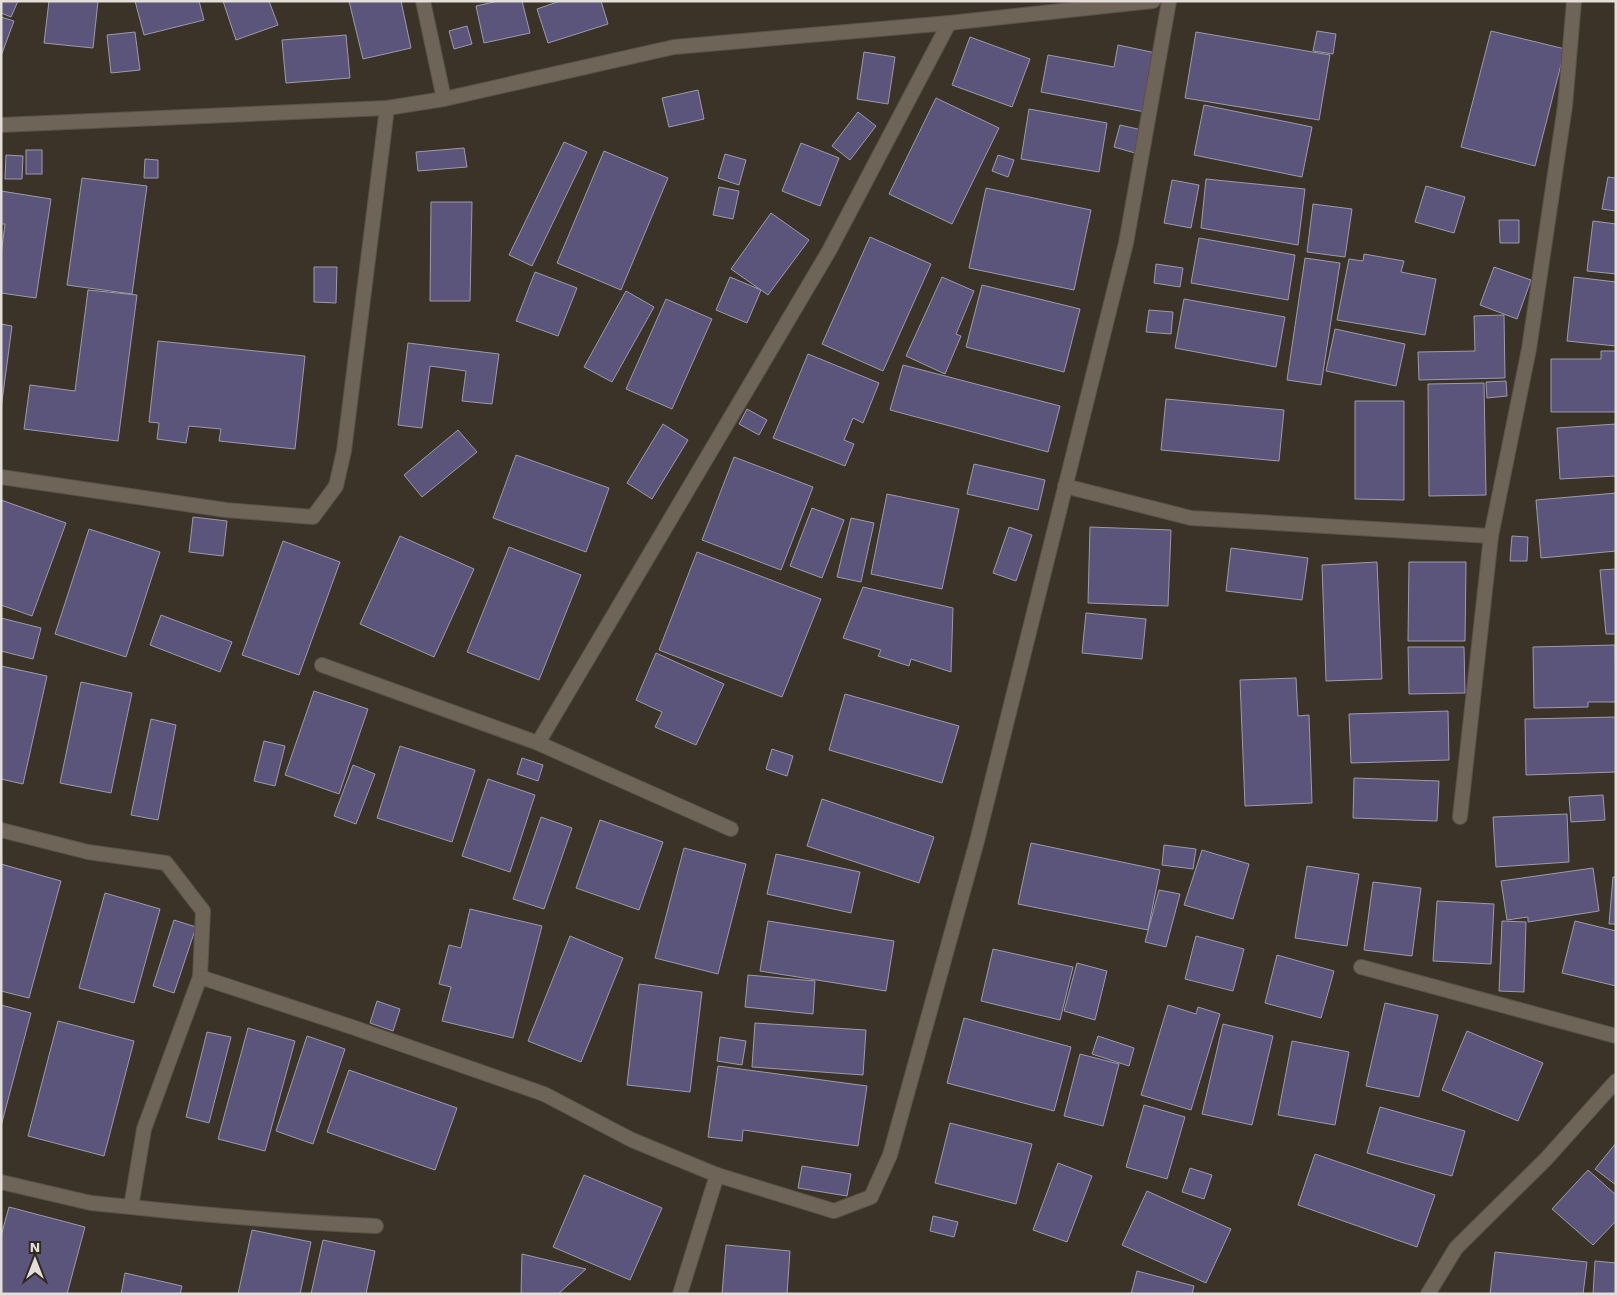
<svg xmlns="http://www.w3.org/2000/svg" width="1617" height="1295" font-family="'Work Sans',sans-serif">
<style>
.building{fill:#5b557b;stroke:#9c9baa}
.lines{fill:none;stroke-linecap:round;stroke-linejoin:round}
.minor-casing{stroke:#585248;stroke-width:16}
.tertiary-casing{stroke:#585248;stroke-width:16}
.minor{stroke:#6e6458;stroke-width:14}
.tertiary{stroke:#6e6458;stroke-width:14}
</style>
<rect width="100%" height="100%" fill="#3b3328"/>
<g class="building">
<path d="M 1,1 L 18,1 L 11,17 L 1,13 Z"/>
<path d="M 49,1 L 98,1 L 93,48 L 44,43 Z"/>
<path d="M 135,1 L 199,1 L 204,20 L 144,35 Z"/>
<path d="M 223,1 L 269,1 L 278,25 L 236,40 Z"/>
<path d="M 349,1 L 401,1 L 411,48 L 363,59 Z"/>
<path d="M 498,1 L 522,1 L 530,33 L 484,43 L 476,6 Z"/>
<path d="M 560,1 L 601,1 L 608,24 L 548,43 L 537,9 Z"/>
<path d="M 1,17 L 14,21 L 1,56 Z"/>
<path d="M 467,26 L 472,44 L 454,49 L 449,31 Z"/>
<path d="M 1317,31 L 1336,34 L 1333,54 L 1313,51 Z"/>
<path d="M 1491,31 L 1565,49 L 1535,166 L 1461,147 Z"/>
<path d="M 135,32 L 140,70 L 111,73 L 107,35 Z"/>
<path d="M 1196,32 L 1330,55 L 1319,120 L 1185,98 Z"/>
<path d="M 346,35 L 350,78 L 286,83 L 282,40 Z"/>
<path d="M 970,37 L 1030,59 L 1012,107 L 952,85 Z"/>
<path d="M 1118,45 L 1156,53 L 1145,112 L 1041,92 L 1048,55 L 1114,67 Z"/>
<path d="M 864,52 L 895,57 L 888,104 L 857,99 Z"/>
<path d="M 698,90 L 704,119 L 669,127 L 662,98 Z"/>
<path d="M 936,98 L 999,128 L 952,224 L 889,194 Z"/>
<path d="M 1204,105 L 1312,127 L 1302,177 L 1194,155 Z"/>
<path d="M 1029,109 L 1107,123 L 1099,172 L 1021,159 Z"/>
<path d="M 858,112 L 876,126 L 850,160 L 832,146 Z"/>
<path d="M 1120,125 L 1142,130 L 1135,153 L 1114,147 Z"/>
<path d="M 564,142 L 587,152 L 532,266 L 509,255 Z"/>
<path d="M 801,143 L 839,158 L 820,206 L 782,191 Z"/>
<path d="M 464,148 L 467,167 L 418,171 L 416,152 Z"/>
<rect x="26" y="150" width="16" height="24"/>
<path d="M 604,151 L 668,178 L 621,290 L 557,263 Z"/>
<path d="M 725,154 L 746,160 L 739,185 L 718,178 Z"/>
<path d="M 6,155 L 23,156 L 22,179 L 5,179 Z"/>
<path d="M 998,155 L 1014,160 L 1008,177 L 992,171 Z"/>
<path d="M 145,159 L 158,160 L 158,178 L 144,178 Z"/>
<path d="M 1608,177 L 1616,178 L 1616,211 L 1602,209 Z"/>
<path d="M 82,178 L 147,186 L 132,294 L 67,285 Z"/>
<path d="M 1206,179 L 1305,189 L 1298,245 L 1201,228 Z"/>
<path d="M 1172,180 L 1199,185 L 1191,228 L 1164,223 Z"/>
<path d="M 1426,186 L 1465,197 L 1454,233 L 1415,222 Z"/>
<path d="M 719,187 L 739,191 L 733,219 L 713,215 Z"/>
<path d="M 986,188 L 1091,210 L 1074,290 L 969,268 Z"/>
<path d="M 1,191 L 51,199 L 36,298 L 1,293 L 1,255 L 5,224 L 1,224 Z"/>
<path d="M 431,202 L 472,202 L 470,301 L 430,301 Z"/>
<path d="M 1313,204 L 1352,209 L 1345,257 L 1307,252 Z"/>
<path d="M 771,213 L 809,240 L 768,295 L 731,269 Z"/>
<path d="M 1499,220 L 1519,220 L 1519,243 L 1500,243 Z"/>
<path d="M 1593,221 L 1616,224 L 1616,274 L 1587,271 Z"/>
<path d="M 870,237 L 931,264 L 883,371 L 822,344 Z"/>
<path d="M 1199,238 L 1295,255 L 1288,300 L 1191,283 Z"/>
<path d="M 1364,254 L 1404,261 L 1401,272 L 1436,279 L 1425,335 L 1337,320 L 1349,259 L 1363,261 Z"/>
<path d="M 1305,258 L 1340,263 L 1321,385 L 1287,380 Z"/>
<path d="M 1156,264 L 1183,268 L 1180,287 L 1154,283 Z"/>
<path d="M 314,267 L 337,267 L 336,303 L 314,302 Z"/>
<path d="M 1494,267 L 1531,280 L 1517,319 L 1480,305 Z"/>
<path d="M 535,272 L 577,288 L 558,336 L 516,321 Z"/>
<path d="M 730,277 L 761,290 L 747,323 L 716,310 Z"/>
<path d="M 942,277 L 974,291 L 956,334 L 961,336 L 945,374 L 906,356 Z"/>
<path d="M 1574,277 L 1616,282 L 1616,346 L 1567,341 Z"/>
<path d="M 982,285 L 1080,309 L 1064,372 L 966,347 Z"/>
<path d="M 88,290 L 137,295 L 118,441 L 24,429 L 30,385 L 75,391 Z"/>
<path d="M 626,291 L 654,307 L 612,382 L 584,367 Z"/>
<path d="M 666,299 L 712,319 L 672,409 L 626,389 Z"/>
<path d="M 1184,299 L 1285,317 L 1276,367 L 1175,348 Z"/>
<path d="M 1149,310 L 1173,312 L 1171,334 L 1146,332 Z"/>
<path d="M 1504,315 L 1505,378 L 1419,380 L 1418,352 L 1475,351 L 1474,316 Z"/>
<path d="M 1,324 L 12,326 L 1,409 Z"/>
<path d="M 1335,329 L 1405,344 L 1396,386 L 1326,371 Z"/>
<path d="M 158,341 L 305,356 L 295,449 L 219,441 L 221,429 L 189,426 L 186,443 L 157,439 L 159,423 L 149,422 Z"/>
<path d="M 408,343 L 499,354 L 492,404 L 462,401 L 466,371 L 430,366 L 422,428 L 398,425 Z"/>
<path d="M 1601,351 L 1616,351 L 1616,412 L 1551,412 L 1551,359 L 1601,359 Z"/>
<path d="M 808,354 L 879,383 L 863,423 L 853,418 L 844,440 L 854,444 L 845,466 L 773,438 Z"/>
<path d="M 903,365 L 1060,406 L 1048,452 L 890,410 Z"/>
<path d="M 1506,381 L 1507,396 L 1487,398 L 1486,382 Z"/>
<path d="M 1484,383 L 1486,495 L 1429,496 L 1428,384 Z"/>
<path d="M 1166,399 L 1284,410 L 1279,461 L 1161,450 Z"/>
<path d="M 1355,401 L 1404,401 L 1404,500 L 1355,499 Z"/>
<path d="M 747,409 L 767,420 L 759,435 L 739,424 Z"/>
<path d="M 663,424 L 688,440 L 652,499 L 627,483 Z"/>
<path d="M 1616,424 L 1616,476 L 1560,479 L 1557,428 Z"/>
<path d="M 458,430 L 477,452 L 422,497 L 404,475 Z"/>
<path d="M 516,455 L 609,488 L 586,552 L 493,518 Z"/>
<path d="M 734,457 L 813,487 L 781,570 L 702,540 Z"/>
<path d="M 974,464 L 1045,480 L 1038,510 L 967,494 Z"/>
<path d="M 1616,493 L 1616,551 L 1541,558 L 1536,500 Z"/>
<path d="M 887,494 L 959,509 L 942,589 L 871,574 Z"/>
<path d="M 1,500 L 66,523 L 32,616 L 1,605 Z"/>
<path d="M 812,508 L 844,520 L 822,578 L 790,566 Z"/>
<path d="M 193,517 L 227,521 L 223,556 L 189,552 Z"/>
<path d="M 851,518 L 874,523 L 861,582 L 837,577 Z"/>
<path d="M 1009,527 L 1032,535 L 1016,581 L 993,573 Z"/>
<path d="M 1090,527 L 1171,530 L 1168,606 L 1088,603 Z"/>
<path d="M 89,529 L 160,552 L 126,657 L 55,634 Z"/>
<path d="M 400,536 L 474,569 L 434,657 L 360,624 Z"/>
<path d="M 1512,536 L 1528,537 L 1527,561 L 1510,561 Z"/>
<path d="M 283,541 L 340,562 L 299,675 L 242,655 Z"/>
<path d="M 509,547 L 581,575 L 539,680 L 467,652 Z"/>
<path d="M 1231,548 L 1308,558 L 1302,600 L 1226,591 Z"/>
<path d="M 697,552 L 821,599 L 782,697 L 659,650 Z"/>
<path d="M 1377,562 L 1382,679 L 1326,681 L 1322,565 Z"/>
<path d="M 1409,562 L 1466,562 L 1465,641 L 1408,641 Z"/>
<path d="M 1616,569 L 1616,634 L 1606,634 L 1600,570 Z"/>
<path d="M 863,587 L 953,608 L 951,672 L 911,659 L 909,666 L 878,656 L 881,650 L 843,638 Z"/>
<path d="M 1086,613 L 1146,619 L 1142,659 L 1082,653 Z"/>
<path d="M 161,615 L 232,642 L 220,672 L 150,645 Z"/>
<path d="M 1,618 L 41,628 L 33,659 L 1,651 Z"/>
<path d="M 1615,645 L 1616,702 L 1588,702 L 1588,707 L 1534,708 L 1533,647 Z"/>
<path d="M 1408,647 L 1464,647 L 1465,693 L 1409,694 Z"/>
<path d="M 656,653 L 724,684 L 696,745 L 655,727 L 662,712 L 636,700 Z"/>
<path d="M 1,666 L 47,676 L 23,784 L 1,779 Z"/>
<path d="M 1296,678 L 1298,716 L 1309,715 L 1312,803 L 1245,806 L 1240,680 Z"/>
<path d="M 81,682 L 132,693 L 111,793 L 60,783 Z"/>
<path d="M 314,691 L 368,709 L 339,794 L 285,775 Z"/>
<path d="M 845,694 L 959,726 L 942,783 L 829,750 Z"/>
<path d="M 1448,711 L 1449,760 L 1351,763 L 1349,714 Z"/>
<path d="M 1616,717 L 1616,772 L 1526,775 L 1525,719 Z"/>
<path d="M 151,719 L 176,725 L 158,820 L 131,815 Z"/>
<path d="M 264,741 L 285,746 L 275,786 L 254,781 Z"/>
<path d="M 400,746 L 475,770 L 452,842 L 377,818 Z"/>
<path d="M 772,749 L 793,756 L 787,776 L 766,769 Z"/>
<path d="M 522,758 L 543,765 L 538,781 L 517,774 Z"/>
<path d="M 353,765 L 375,774 L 356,824 L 334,816 Z"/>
<path d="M 1354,778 L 1439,781 L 1437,821 L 1353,818 Z"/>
<path d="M 488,779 L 535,795 L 510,872 L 462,856 Z"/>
<path d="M 1603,795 L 1605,820 L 1571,822 L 1569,797 Z"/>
<path d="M 822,799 L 934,837 L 919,883 L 807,846 Z"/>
<path d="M 1567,814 L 1569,862 L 1496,867 L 1493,817 Z"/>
<path d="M 541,817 L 572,828 L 544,909 L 513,899 Z"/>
<path d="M 600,820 L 663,842 L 639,910 L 576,888 Z"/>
<path d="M 1031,843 L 1160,870 L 1148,930 L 1018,904 Z"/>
<path d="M 1164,845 L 1196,849 L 1193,869 L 1162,865 Z"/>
<path d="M 684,848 L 746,864 L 718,974 L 655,958 Z"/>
<path d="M 1202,850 L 1249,864 L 1233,919 L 1184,905 Z"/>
<path d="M 776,854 L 860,872 L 851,913 L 767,894 Z"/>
<path d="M 1,864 L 61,881 L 29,998 L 1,991 Z"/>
<path d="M 1307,866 L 1359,874 L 1347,946 L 1295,938 Z"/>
<path d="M 1593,868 L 1599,911 L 1528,922 L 1528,917 L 1507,920 L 1501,881 Z"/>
<path d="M 1613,877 L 1616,877 L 1616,924 L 1609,924 Z"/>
<path d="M 1373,882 L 1421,888 L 1412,956 L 1364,950 Z"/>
<path d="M 1159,890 L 1180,894 L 1166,947 L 1145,942 Z"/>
<path d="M 105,893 L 160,909 L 134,1003 L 79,988 Z"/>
<path d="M 1437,901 L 1494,904 L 1491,964 L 1433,961 Z"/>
<path d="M 470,909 L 542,926 L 513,1038 L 442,1021 L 451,987 L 439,984 L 449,945 L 461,948 Z"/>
<path d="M 174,920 L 196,927 L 174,993 L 153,986 Z"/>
<path d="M 768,921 L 894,941 L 886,991 L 760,971 Z"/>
<path d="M 1502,921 L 1526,922 L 1524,992 L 1499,991 Z"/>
<path d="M 1575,921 L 1616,931 L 1616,986 L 1562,973 Z"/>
<path d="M 570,936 L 623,958 L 581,1062 L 528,1041 Z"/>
<path d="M 1196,936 L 1244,949 L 1233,991 L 1185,979 Z"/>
<path d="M 993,949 L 1073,967 L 1060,1020 L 981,1001 Z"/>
<path d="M 1277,955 L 1334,971 L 1321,1018 L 1265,1003 Z"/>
<path d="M 1077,963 L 1107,971 L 1095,1020 L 1064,1011 Z"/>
<path d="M 748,975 L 815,981 L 813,1014 L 745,1007 Z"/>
<path d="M 639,984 L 702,992 L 690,1092 L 627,1085 Z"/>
<path d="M 377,1001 L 400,1009 L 393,1031 L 370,1023 Z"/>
<path d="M 1385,1003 L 1438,1015 L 1419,1097 L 1366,1086 Z"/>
<path d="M 1,1005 L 31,1013 L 1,1126 Z"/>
<path d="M 1168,1005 L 1196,1014 L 1198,1007 L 1220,1014 L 1191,1110 L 1141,1095 Z"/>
<path d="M 964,1018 L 1071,1047 L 1054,1111 L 947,1083 Z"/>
<path d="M 58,1021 L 134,1041 L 104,1156 L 28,1136 Z"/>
<path d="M 755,1023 L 866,1030 L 863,1075 L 752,1067 Z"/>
<path d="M 1223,1024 L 1273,1036 L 1252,1125 L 1202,1114 Z"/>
<path d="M 248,1028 L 295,1041 L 265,1151 L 218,1139 Z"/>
<path d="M 1467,1031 L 1543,1063 L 1518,1121 L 1442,1090 Z"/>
<path d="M 207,1032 L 231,1037 L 209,1123 L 186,1117 Z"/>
<path d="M 307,1036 L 345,1049 L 313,1144 L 276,1131 Z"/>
<path d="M 1098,1036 L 1134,1048 L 1129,1066 L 1092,1054 Z"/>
<path d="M 720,1037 L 746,1041 L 742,1065 L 717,1061 Z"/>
<path d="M 1292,1041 L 1349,1052 L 1335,1125 L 1278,1115 Z"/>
<path d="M 1080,1054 L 1119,1064 L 1103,1126 L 1064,1116 Z"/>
<path d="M 718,1066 L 867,1086 L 858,1146 L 743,1130 L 742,1141 L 708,1137 Z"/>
<path d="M 349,1070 L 457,1108 L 435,1170 L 327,1132 Z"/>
<path d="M 1144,1105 L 1185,1117 L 1167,1179 L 1126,1167 Z"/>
<path d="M 1380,1107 L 1465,1131 L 1452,1176 L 1367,1153 Z"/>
<path d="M 950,1123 L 1032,1144 L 1016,1204 L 935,1183 Z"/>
<path d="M 1616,1143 L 1616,1185 L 1595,1169 Z"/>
<path d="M 1315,1154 L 1435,1195 L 1417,1247 L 1298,1205 Z"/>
<path d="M 1058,1163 L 1092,1176 L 1067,1242 L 1033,1230 Z"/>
<path d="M 802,1166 L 851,1174 L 847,1196 L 798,1188 Z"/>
<path d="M 1190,1168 L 1212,1175 L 1204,1199 L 1182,1192 Z"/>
<path d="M 1588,1170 L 1616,1195 L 1616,1221 L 1593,1245 L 1552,1209 Z"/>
<path d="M 584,1175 L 662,1208 L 630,1280 L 553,1247 Z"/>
<path d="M 1147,1191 L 1231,1229 L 1206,1283 L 1122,1245 Z"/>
<path d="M 9,1207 L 85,1227 L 67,1294 L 1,1294 L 1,1236 Z"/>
<path d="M 933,1216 L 958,1222 L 954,1237 L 930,1231 Z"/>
<path d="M 252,1230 L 311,1242 L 300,1294 L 238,1294 Z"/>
<path d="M 323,1240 L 375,1251 L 366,1294 L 311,1294 Z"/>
<path d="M 726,1245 L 790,1251 L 787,1294 L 722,1294 Z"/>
<path d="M 1495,1252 L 1587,1262 L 1583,1294 L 1490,1294 Z"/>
<path d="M 522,1254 L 586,1269 L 558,1294 L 521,1294 Z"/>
<path d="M 1595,1261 L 1616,1263 L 1616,1294 L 1593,1294 Z"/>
<path d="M 1137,1271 L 1194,1286 L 1192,1294 L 1131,1294 Z"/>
<path d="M 125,1273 L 182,1286 L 180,1294 L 121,1294 Z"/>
</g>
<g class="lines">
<g class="minor-casing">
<g id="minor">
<path d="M 423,1 L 444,99"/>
<path d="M 1,477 L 226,510 L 313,517 L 336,486 L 344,451 L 387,108"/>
<path d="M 1065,486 L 1191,518 L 1491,536"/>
<path d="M 322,665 L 538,743 L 731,829"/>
<path d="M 538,743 L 829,251 L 949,23"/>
<path d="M 1460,817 L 1491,536 L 1529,349 L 1565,106 L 1574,1"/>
<path d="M 1,830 L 88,852 L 166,863 L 203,911 L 200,977 L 144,1129 L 131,1207 L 91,1203 L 1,1182"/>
<path d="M 1361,967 L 1616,1036"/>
<path d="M 200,977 L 352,1027 L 544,1094 L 632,1140 L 717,1175 L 834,1211 L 871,1197 L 890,1155 L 977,841 L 1126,243 L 1169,1"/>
<path d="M 131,1207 C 213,1216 294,1222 376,1226"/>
<path d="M 680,1294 L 717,1175"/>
<path d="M 1428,1294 L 1456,1248 L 1546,1159 L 1616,1081"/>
</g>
</g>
<g class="tertiary-casing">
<path id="tertiary" d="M 1,125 L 387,108 L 444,99 L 674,47 L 949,23 L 1153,1"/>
</g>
<use href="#minor" class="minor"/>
<use href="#tertiary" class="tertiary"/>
</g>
<rect width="1617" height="1295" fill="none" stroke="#e3ded7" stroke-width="5"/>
<g transform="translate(35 1260)" stroke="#31291e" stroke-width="4" paint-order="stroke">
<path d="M0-4L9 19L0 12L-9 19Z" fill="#e3ded7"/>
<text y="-8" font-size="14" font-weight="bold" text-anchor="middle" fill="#e3ded7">N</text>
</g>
</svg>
